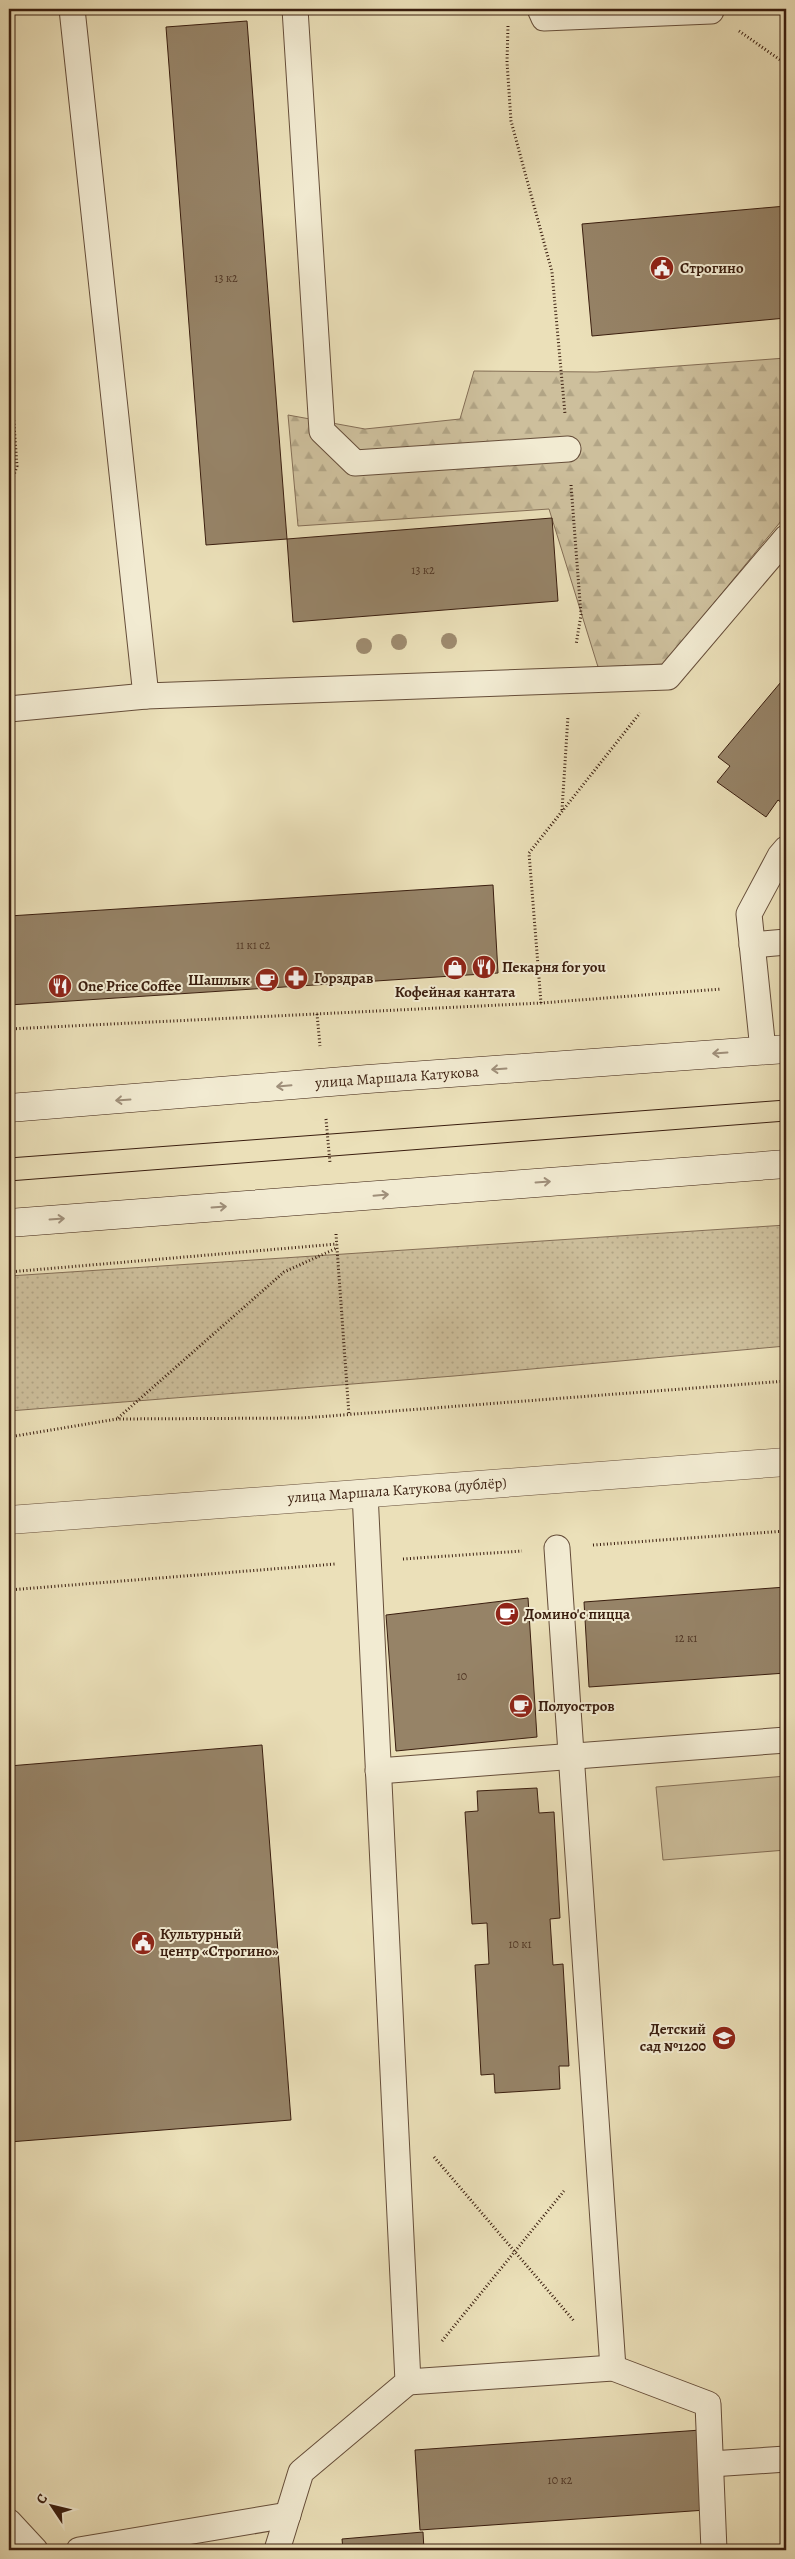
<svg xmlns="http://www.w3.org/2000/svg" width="795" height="2559" font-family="Alegreya,serif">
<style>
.grass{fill:url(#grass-dots);stroke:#846e56}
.forest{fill:url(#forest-firs);stroke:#846e56}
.park{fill:#cdbf9c;stroke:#846e56}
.building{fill:#968367;stroke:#3a1e0f}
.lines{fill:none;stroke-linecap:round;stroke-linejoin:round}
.service-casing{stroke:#664e3a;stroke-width:27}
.minor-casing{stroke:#664e3a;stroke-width:29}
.secondary-casing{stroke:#3a1e0f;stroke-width:29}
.path{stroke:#3a1e0f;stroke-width:3;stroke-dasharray:1 2.5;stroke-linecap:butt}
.service{stroke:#f2ebd2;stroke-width:25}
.minor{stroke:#f2ebd2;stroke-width:28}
.secondary{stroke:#f2ebd2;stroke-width:28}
.tram{stroke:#3a1e0f;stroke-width:1}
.tree{fill:#9e8b6f}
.oneway{stroke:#9f8f7a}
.labels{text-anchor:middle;stroke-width:4;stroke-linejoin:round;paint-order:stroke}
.number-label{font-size:12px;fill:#513725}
.poi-label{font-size:15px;font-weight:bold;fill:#3a1e0f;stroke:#f2ebd2;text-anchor:start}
.street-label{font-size:15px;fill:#3a1e0f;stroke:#f2ebd2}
</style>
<defs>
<pattern id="grass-dots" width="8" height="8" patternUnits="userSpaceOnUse" patternTransform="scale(1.25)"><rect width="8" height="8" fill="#cdbf9c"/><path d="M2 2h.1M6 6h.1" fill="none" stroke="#b1a485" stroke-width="1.8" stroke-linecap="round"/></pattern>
<pattern id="forest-firs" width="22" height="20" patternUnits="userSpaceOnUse" patternTransform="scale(1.25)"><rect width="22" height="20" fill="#cdbf9c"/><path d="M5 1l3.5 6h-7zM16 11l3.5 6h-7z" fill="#b1a485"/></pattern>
</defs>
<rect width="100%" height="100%" fill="#ebe0b9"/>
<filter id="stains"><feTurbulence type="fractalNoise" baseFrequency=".004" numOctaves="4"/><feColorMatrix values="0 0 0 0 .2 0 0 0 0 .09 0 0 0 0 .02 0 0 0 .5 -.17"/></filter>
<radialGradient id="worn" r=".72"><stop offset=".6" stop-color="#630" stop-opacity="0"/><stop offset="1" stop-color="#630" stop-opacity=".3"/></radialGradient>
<path class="grass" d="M 786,1225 L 786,1346 L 454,1376 L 9,1411 L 9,1276 Z"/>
<path class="forest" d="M 786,358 L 786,515 L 664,664 L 598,667 L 549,509 L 298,526 L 288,415 L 365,429 L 460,419 L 474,371 L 597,372 Z"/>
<path class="park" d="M 786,1776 L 786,1850 L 663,1860 L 656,1787 Z"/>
<g class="building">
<path d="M 247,21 L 287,539 L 206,545 L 166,27 Z"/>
<path d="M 786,206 L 786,318 L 592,336 L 582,224 Z"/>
<path d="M 552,518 L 558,601 L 293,622 L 287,539 Z"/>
<path d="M 786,676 L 786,806 L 778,800 L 766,817 L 717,782 L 730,766 L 718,757 Z"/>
<path d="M 493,885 L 498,973 L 9,1005 L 9,916 Z"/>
<path d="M 786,1587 L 786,1673 L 589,1687 L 584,1602 Z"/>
<path d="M 528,1598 L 537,1737 L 396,1751 L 386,1615 Z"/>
<path d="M 262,1745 L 291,2120 L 9,2142 L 9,1766 Z"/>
<path d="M 537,1788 L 539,1813 L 554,1812 L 560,1918 L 550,1919 L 553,1965 L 563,1964 L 569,2066 L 559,2066 L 560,2089 L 495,2093 L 494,2074 L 481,2075 L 475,1965 L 489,1964 L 487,1923 L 472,1924 L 465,1812 L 478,1811 L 477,1791 Z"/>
<path d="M 701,2430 L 706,2510 L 420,2530 L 415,2450 Z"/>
<path d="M 423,2532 L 424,2550 L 343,2550 L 342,2539 Z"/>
</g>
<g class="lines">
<g class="service-casing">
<g id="service">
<path d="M 72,9 L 146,696 L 668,677 L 786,538"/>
<path d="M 295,9 L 322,431 L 355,463 L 568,449"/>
<path d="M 540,9 L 544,18 L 711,11 L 710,9"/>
<path d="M 9,709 L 146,696"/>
<path d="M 752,945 L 786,942"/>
<path d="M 763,1050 L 749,914 L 780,856 L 786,849"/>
<path d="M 557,1548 L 613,2368"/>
<path d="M 378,1771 L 786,1740"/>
<path d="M 408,2382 L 613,2368 L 708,2404 L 714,2550"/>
<path d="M 711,2464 L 786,2459"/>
<path d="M 9,2522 L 35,2550"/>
<path d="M 79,2550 L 288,2515"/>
<path d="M 277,2550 L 301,2472 L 408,2382 L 365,1493"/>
</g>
</g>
<g class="minor-casing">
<path id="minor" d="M 9,1520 L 786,1462"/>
</g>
<g class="secondary-casing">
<g id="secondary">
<path d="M 9,1108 L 368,1079 L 786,1049"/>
<path d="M 9,1223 L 786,1164"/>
</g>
</g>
<g class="path">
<path d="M 508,26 L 507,62 L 511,121 L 552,272 L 565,414"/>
<path d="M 739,31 L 786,64"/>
<path d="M 9,354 L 17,466 L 9,490"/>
<path d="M 571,485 L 581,615 L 576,645"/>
<path d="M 562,810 L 568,716"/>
<path d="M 541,1003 L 529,853 L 640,713"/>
<path d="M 317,1014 L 320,1046"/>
<path d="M 9,1029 L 541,1003 L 721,989"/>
<path d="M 326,1119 L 330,1163"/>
<path d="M 336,1234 L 349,1415"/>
<path d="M 9,1272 L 337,1244"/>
<path d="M 118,1418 L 284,1272 L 337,1248"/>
<path d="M 9,1437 L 117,1419 L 303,1418 L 786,1381"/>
<path d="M 593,1545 L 786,1531"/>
<path d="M 403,1559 L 522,1551"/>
<path d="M 9,1590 L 335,1564"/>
<path d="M 434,2157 L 574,2321"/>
<path d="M 442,2341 L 564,2191"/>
</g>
<use href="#service" class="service"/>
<use href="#minor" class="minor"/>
<use href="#secondary" class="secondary"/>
<g class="tram">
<path d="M 9,1158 L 786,1100"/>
<path d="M 9,1181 L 786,1121"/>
</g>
</g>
<g class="tree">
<circle cx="449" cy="641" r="8"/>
<circle cx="399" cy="642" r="8"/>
<circle cx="364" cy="646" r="8"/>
</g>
<defs><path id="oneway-shaft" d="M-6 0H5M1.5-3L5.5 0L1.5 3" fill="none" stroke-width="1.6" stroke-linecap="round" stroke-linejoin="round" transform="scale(1.25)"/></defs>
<g class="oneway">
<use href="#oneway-shaft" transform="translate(720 1053) rotate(176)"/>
<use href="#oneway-shaft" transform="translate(499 1069) rotate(176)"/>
<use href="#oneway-shaft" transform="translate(284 1086) rotate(175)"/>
<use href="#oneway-shaft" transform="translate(123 1100) rotate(176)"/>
<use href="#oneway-shaft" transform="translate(543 1182) rotate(-4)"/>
<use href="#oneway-shaft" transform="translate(381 1195) rotate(-5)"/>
<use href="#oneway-shaft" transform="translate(219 1207) rotate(-4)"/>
<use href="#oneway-shaft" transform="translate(57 1219) rotate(-4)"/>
</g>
<defs>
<g id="civic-disc" transform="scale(1.25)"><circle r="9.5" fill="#8f2418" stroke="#f2ebd2"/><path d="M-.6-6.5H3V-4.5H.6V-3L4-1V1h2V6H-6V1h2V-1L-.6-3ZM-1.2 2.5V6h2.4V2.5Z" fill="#fff"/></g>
<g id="restaurant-disc" transform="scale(1.25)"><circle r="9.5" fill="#8f2418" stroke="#f2ebd2"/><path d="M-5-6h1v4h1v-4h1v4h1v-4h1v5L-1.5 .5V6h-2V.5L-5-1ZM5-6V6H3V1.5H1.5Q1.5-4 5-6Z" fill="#fff"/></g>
<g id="shop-disc" transform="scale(1.25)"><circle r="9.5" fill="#8f2418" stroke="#f2ebd2"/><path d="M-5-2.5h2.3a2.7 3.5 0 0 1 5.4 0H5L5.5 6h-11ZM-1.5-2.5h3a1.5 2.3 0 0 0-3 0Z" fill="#fff"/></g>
<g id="pharmacy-disc" transform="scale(1.25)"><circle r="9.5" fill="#8f2418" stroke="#f2ebd2"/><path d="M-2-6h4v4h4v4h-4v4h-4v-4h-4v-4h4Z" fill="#fff"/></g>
<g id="cafe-disc" transform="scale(1.25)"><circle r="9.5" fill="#8f2418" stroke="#f2ebd2"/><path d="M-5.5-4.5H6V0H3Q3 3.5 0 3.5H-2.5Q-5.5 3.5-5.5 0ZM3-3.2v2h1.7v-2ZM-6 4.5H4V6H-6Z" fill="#fff"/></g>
<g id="school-disc" transform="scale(1.25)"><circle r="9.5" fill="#8f2418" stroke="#f2ebd2"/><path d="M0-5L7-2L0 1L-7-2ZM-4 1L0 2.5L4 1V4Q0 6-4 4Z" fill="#fff"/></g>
</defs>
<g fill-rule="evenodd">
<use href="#civic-disc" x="662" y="268"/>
<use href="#restaurant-disc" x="484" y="967"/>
<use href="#shop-disc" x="455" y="968"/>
<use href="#pharmacy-disc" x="296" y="978"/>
<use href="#cafe-disc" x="267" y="980"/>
<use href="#restaurant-disc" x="60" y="986"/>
<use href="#cafe-disc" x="507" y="1614"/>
<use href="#cafe-disc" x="521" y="1706"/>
<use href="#civic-disc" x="143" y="1943"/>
<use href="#school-disc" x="724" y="2038"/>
</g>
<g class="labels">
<g class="number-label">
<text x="226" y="282">13 к2</text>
<text x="423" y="574">13 к2</text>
<text x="253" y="949">11 к1 с2</text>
<text x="686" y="1642">12 к1</text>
<text x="462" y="1680">10</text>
<text x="520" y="1948">10 к1</text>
<text x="560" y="2484">10 к2</text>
</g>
<g class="poi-label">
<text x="680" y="273">Строгино</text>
<text x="502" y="972">Пекарня for you</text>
<text x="314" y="983">Горздрав</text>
<text x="250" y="985" text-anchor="end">Шашлык</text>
<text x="78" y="991">One Price Coffee</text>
<text x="455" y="997" text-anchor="middle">Кофейная кантата</text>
<text x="524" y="1619">Домино'с пицца</text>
<text x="538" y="1711">Полуостров</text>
<text x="160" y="1939">Культурный<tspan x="160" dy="17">центр «Строгино»</tspan></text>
<text x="706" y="2034" text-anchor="end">Детский<tspan x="706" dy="17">сад №1200</tspan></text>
</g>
<g class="street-label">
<text transform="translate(397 1077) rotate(-4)" y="5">улица Маршала Катукова</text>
<text transform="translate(397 1490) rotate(-4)" y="5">улица Маршала Катукова (дублёр)</text>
</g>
</g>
<rect width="795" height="2559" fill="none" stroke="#ebe0b9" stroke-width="30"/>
<rect x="10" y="10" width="775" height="2539" fill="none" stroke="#3a1e0f" stroke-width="2.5"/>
<rect x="15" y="15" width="765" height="2529" fill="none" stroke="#3a1e0f"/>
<g transform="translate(52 2506) rotate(305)" stroke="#f2ebd2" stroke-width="4" paint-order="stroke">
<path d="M0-4L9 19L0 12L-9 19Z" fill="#3a1e0f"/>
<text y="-8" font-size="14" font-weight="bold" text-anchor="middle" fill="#3a1e0f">С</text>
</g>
<rect width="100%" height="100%" filter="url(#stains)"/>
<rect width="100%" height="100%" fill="url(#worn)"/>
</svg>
